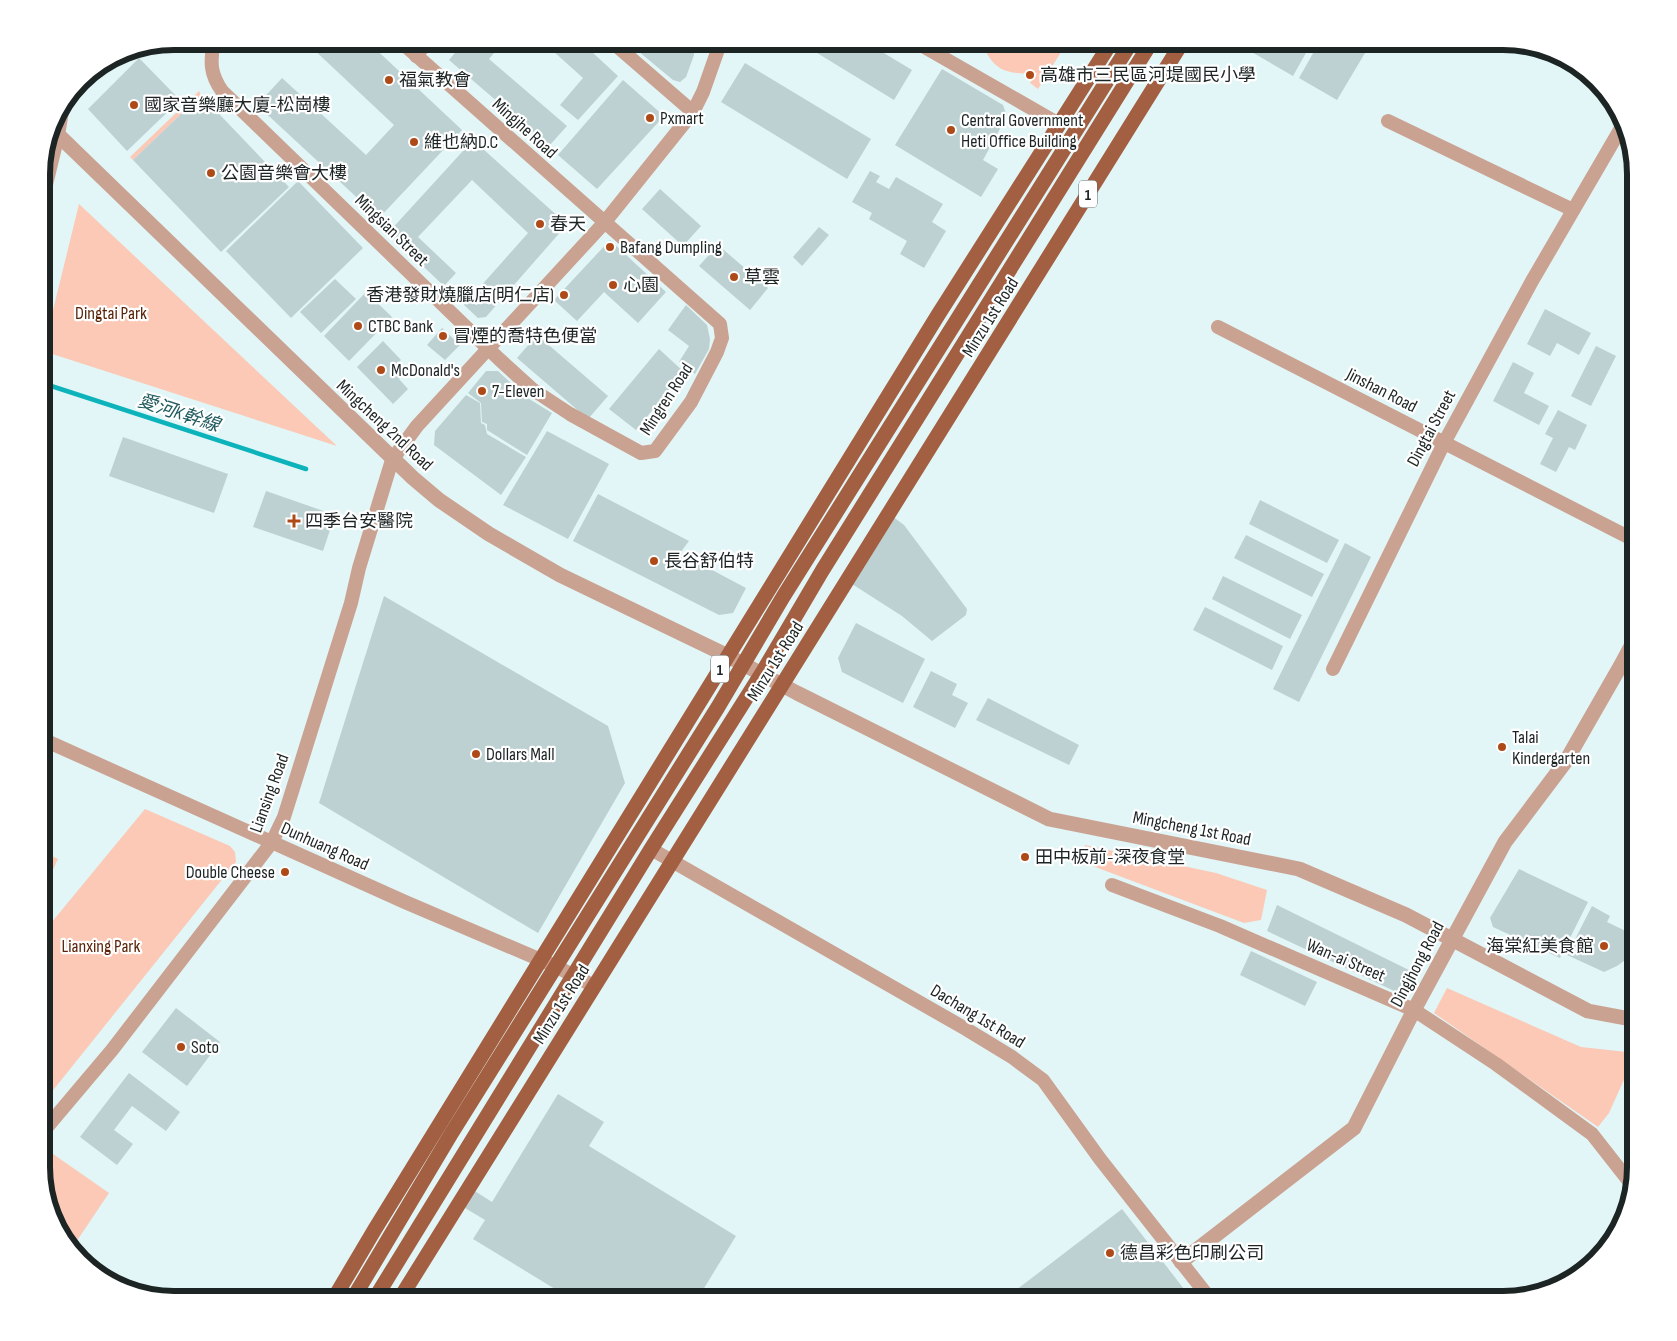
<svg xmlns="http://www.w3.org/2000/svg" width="1677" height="1341" font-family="'Sofia Sans Condensed','Noto Sans TC',sans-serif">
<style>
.green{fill:#fbc9b5}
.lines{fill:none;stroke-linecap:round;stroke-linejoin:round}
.stream{stroke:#0db3bb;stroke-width:4.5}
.building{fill:#bdd1d2}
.minor{stroke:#caa292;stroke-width:14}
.tertiary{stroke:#caa292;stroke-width:15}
.primary{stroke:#a35f41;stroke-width:15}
.poi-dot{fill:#ae4a18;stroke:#fff;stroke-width:2}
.labels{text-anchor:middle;stroke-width:4.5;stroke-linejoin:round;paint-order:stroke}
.shield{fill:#fff;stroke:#616666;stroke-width:1}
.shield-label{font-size:16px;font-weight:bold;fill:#1d2424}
.poi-label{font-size:18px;fill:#1d2424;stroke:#fff;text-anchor:start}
.street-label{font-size:18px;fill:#1d2424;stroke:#fff}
.park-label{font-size:18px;fill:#5a2308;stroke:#fff}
.water-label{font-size:19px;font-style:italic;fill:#235c5f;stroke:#fff}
.rim{fill:none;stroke:#1d2424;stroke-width:6}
</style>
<rect width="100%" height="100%" fill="#e2f6f7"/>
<g class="green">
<path d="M 981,41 L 1068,41 L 1038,89 L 1030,83 L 1037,73 C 1006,75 993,71 981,41 Z"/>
<path d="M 199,91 L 201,95 L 133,160 L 130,157 Z"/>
<path d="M 79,204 L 337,446 L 43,351 Z"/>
<path d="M 1636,380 L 1636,416 L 1627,412 L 1628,394 Z"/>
<path d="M 145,809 L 230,846 L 235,852 L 236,862 L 42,1104 L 42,934 Z"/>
<path d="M 1085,845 L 1216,873 L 1267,890 L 1261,920 L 1244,923 L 1082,862 Z"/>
<path d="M 42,851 L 58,859 L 42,893 Z"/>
<path d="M 1447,988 L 1581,1047 L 1636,1053 L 1609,1113 L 1598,1127 L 1434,1013 Z"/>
<path d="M 43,1147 L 109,1193 L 72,1248 L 55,1225 L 42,1175 Z"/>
</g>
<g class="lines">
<path class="stream" d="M 42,383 L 306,469"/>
</g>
<g class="building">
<path d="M 312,41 L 367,41 L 462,130 L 379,218 L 257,105 L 282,78 L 366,155 L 394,125 L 309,45 Z"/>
<path d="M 465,41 L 504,41 L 489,59 L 567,126 L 549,146 L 449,60 Z"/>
<path d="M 542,41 L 580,41 L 618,76 L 578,120 L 560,105 L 583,78 Z"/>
<path d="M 626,41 L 685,41 L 694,48 L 694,55 L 686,77 L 680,82 L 673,80 Z"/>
<path d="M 806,41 L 864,41 L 912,70 L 894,100 L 804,45 Z"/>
<path d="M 1235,41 L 1247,41 L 1243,47 Z"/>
<path d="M 1255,41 L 1307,41 L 1311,44 L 1293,76 L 1250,51 Z"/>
<path d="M 1320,41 L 1345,41 L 1365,53 L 1337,100 L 1299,78 Z"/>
<path d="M 1359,41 L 1375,41 L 1371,48 Z"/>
<path d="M 156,45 L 150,51 L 145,47 L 153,45 Z"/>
<path d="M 139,58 L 180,100 L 127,151 L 88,109 Z"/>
<path d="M 745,63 L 871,139 L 847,179 L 721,102 Z"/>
<path d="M 942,69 L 1003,105 L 1007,116 L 983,160 L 998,169 L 981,197 L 895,145 Z"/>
<path d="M 623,80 L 664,116 L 597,189 L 558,155 Z"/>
<path d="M 201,95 L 289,187 L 221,252 L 133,160 Z"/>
<path d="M 473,140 L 561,219 L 563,229 L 486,317 L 478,318 L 464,305 L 528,233 L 472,180 L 418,237 L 456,273 L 444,286 L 388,233 Z"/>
<path d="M 870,171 L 880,176 L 876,182 L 889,189 L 896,177 L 943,204 L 932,222 L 946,231 L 924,268 L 900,254 L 907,241 L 869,219 L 872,213 L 852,202 Z"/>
<path d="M 298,181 L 363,248 L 291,318 L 226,251 Z"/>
<path d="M 660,189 L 701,226 L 683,246 L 642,209 Z"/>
<path d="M 819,227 L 829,235 L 802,266 L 793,257 Z"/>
<path d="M 610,240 L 666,292 L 638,323 L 604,292 L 577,321 L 554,300 Z"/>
<path d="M 718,245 L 768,288 L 750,310 L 699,266 Z"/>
<path d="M 335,279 L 356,299 L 321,333 L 300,312 Z"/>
<path d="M 366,292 L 392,317 L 349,361 L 324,336 Z"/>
<path d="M 686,305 L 707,325 L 710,339 L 709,349 L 695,374 L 679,362 L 689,346 L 668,330 Z"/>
<path d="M 1545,309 L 1591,333 L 1579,355 L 1557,343 L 1550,356 L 1527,344 Z"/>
<path d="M 442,328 L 460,345 L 445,360 L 427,345 Z"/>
<path d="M 537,335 L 608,396 L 588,419 L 517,358 Z"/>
<path d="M 383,341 L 401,360 L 396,365 L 404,374 L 399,379 L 408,389 L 393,404 L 357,367 Z"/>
<path d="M 1596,346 L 1616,356 L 1591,406 L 1571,396 Z"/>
<path d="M 659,349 L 684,372 L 636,430 L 609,409 Z"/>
<path d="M 1513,362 L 1534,373 L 1524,393 L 1549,406 L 1539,425 L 1493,401 Z"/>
<path d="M 486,371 L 498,371 L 526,397 L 552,413 L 527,455 L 487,430 L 487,424 L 482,422 L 481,403 L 468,393 Z"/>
<path d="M 466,395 L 480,403 L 481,423 L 485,425 L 487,434 L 526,457 L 501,495 L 434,445 L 435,431 Z"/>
<path d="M 1558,410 L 1587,425 L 1575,450 L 1569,447 L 1556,472 L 1540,464 L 1553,438 L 1545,434 Z"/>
<path d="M 547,431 L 609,464 L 568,539 L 503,505 Z"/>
<path d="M 123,437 L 228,474 L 214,513 L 109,476 Z"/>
<path d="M 266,491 L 335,515 L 323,551 L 253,527 Z"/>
<path d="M 598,494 L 689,541 L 680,553 L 746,588 L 733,613 L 719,615 L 573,541 Z"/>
<path d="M 1260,500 L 1339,540 L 1327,563 L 1249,524 Z"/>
<path d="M 892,516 L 904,525 L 967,609 L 966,615 L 932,641 L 902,616 L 852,584 Z"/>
<path d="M 1246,535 L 1324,574 L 1312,597 L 1234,558 Z"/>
<path d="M 1345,543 L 1371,557 L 1299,702 L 1273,689 Z"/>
<path d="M 1223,576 L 1302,615 L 1290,639 L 1212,599 Z"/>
<path d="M 384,596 L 608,726 L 625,783 L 538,933 L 319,803 Z"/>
<path d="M 1205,607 L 1283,646 L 1272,670 L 1193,630 Z"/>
<path d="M 856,623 L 925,659 L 903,703 L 842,672 L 838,658 Z"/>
<path d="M 931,671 L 957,684 L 952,695 L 968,703 L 955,728 L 913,707 Z"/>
<path d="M 988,698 L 1079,745 L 1069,765 L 976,720 Z"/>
<path d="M 1519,869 L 1588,902 L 1560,958 L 1493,927 L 1490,918 Z"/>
<path d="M 1277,905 L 1417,974 L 1407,997 L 1267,931 Z"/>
<path d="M 1592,906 L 1610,916 L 1607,922 L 1636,936 L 1636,962 L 1628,958 L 1617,966 L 1604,972 L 1567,955 Z"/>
<path d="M 1251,951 L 1317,982 L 1305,1006 L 1240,975 Z"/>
<path d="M 176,1008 L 220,1042 L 187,1086 L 142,1052 Z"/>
<path d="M 129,1073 L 180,1112 L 166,1131 L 132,1106 L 114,1130 L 133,1144 L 117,1165 L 80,1137 Z"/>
<path d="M 558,1094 L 604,1122 L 589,1146 L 736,1236 L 698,1298 L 701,1300 L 573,1300 L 473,1239 L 485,1220 L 460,1205 L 470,1188 L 492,1202 Z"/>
<path d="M 1122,1209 L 1191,1298 L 1190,1300 L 1010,1300 L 1007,1297 Z"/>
</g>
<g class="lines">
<g class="minor">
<path d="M 214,41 C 210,62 210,74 222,91 L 499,359 L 532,389 L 570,414 L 641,453 L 655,451 L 691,402 L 717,352 L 722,338 L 720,324 L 400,41"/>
<path d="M 611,41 L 693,112"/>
<path d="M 914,41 L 1059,124"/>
<path d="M 416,56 L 428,41"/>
<path d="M 1388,121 L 1573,210"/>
<path d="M 42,201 L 58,135 L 63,105"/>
<path d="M 1218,327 L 1636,541"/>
<path d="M 1333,669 L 1444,443 L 1532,281 L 1624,123"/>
<path d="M 42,739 L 405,902 L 555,966 L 594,986"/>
<path d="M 651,849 L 966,1029 L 1012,1057 L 1043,1080 L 1100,1159 L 1211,1300"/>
<path d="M 1112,885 L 1220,926 L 1414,1010 L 1496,1064 L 1592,1134 L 1632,1185"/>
<path d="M 42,1133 L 112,1050 L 272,842 L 284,817 L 351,603 L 359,568 L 392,460 L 417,426 L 604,223 L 693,112 L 703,92 L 721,41"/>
</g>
<g class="tertiary">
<path d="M 51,128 L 413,478 L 439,500 L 489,534 L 560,575 L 728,656 L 797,693 L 1049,819 L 1299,869 L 1406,915 L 1588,1011 L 1636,1020"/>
<path d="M 1181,1262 L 1354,1128 L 1414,1010 L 1505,842 L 1566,761 L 1621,665 L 1636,637"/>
</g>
<g class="primary">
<path d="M 333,1300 L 375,1229 L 938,315 L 1112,41"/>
<path d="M 352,1300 L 451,1134 L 718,707 L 783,597 L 1132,41"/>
<path d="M 374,1300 L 651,849 L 762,673 L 822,571 L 1152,41"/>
<path d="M 399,1300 L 1183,41"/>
</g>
</g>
<g class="poi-dot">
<circle cx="1030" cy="75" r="5"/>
<circle cx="389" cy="80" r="5"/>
<circle cx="134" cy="105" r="5"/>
<circle cx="650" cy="118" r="5"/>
<circle cx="951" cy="130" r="5"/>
<circle cx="414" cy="142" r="5"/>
<circle cx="211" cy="173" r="5"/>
<circle cx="540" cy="224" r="5"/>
<circle cx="610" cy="247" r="5"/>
<circle cx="734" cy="277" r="5"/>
<circle cx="613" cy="285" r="5"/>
<circle cx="564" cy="295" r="5"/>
<circle cx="358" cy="326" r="5"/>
<circle cx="443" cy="336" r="5"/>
<circle cx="381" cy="370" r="5"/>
<circle cx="482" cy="391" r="5"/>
<path d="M291.5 513.5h5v5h5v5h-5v5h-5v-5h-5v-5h5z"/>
<circle cx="654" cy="561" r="5"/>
<circle cx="1502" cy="747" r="5"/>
<circle cx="476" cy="754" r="5"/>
<circle cx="1025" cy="857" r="5"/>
<circle cx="285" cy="872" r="5"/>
<circle cx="1604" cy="946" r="5"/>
<circle cx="181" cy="1047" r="5"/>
<circle cx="1110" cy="1253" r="5"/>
</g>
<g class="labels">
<g class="shield">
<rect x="1079" y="180.5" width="18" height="27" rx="4"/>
<rect x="711" y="655.5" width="18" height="27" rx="4"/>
</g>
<g class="shield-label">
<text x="1088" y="200">1</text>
<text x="720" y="675">1</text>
</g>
<g class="poi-label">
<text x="1040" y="81">高雄市三民區河堤國民小學</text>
<text x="399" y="86">福氣教會</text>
<text x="144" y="111">國家音樂廳大廈-松崗樓</text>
<text x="660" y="124">Pxmart</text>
<text x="961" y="126">Central Government<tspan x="961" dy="21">Heti Office Building</tspan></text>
<text x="424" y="148">維也納D.C</text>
<text x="221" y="179">公園音樂會大樓</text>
<text x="550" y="230">春天</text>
<text x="620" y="253">Bafang Dumpling</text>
<text x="744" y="283">草雲</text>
<text x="623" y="291">心園</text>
<text x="554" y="301" text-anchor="end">香港發財燒臘店(明仁店)</text>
<text x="368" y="332">CTBC Bank</text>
<text x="453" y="342">冒煙的喬特色便當</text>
<text x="391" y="376">McDonald's</text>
<text x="492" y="397">7-Eleven</text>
<text x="305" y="527">四季台安醫院</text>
<text x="664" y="567">長谷舒伯特</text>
<text x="1512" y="743">Talai<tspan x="1512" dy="21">Kindergarten</tspan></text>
<text x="486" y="760">Dollars Mall</text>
<text x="1035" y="863">田中板前-深夜食堂</text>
<text x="275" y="878" text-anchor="end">Double Cheese</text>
<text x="1594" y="952" text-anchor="end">海棠紅美食館</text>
<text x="191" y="1053">Soto</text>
<text x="1120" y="1259">德昌彩色印刷公司</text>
</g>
<g class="street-label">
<text transform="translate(525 128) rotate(42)" y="6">Mingjhe Road</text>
<text transform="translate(392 230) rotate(44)" y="6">Mingsian Street</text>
<text transform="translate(990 317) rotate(-58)" y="6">Minzu 1st Road</text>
<text transform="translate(1382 390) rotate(27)" y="6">Jinshan Road</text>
<text transform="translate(666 399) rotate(-57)" y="6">Mingren Road</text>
<text transform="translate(385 425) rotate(43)" y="6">Mingcheng 2nd Road</text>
<text transform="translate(1431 428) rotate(-62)" y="6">Dingtai Street</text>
<text transform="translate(775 661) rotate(-58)" y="6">Minzu 1st Road</text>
<text transform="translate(269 793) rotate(-70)" y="6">Liansing Road</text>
<text transform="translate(1192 828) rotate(11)" y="6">Mingcheng 1st Road</text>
<text transform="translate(325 846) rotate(24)" y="6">Dunhuang Road</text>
<text transform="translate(1346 960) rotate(23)" y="6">Wan-ai Street</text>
<text transform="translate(1417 964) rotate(-62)" y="6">Dingjhong Road</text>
<text transform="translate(561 1004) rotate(-58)" y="6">Minzu 1st Road</text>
<text transform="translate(978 1016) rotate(31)" y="6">Dachang 1st Road</text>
</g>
<g class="park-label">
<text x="111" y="319">Dingtai Park</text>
<text x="101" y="952">Lianxing Park</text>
</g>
<g class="water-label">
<text transform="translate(179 412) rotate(18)" y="7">愛河K幹線</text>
</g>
</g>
<path d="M0 0H1677V1341H0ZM174 50H1503A124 124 0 0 1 1627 174V1167A124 124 0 0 1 1503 1291H174A124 124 0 0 1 50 1167V174A124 124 0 0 1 174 50Z" fill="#fff" fill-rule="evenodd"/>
<path class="rim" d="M174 50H1503A124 124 0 0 1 1627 174V1167A124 124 0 0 1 1503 1291H174A124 124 0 0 1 50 1167V174A124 124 0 0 1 174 50Z"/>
</svg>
